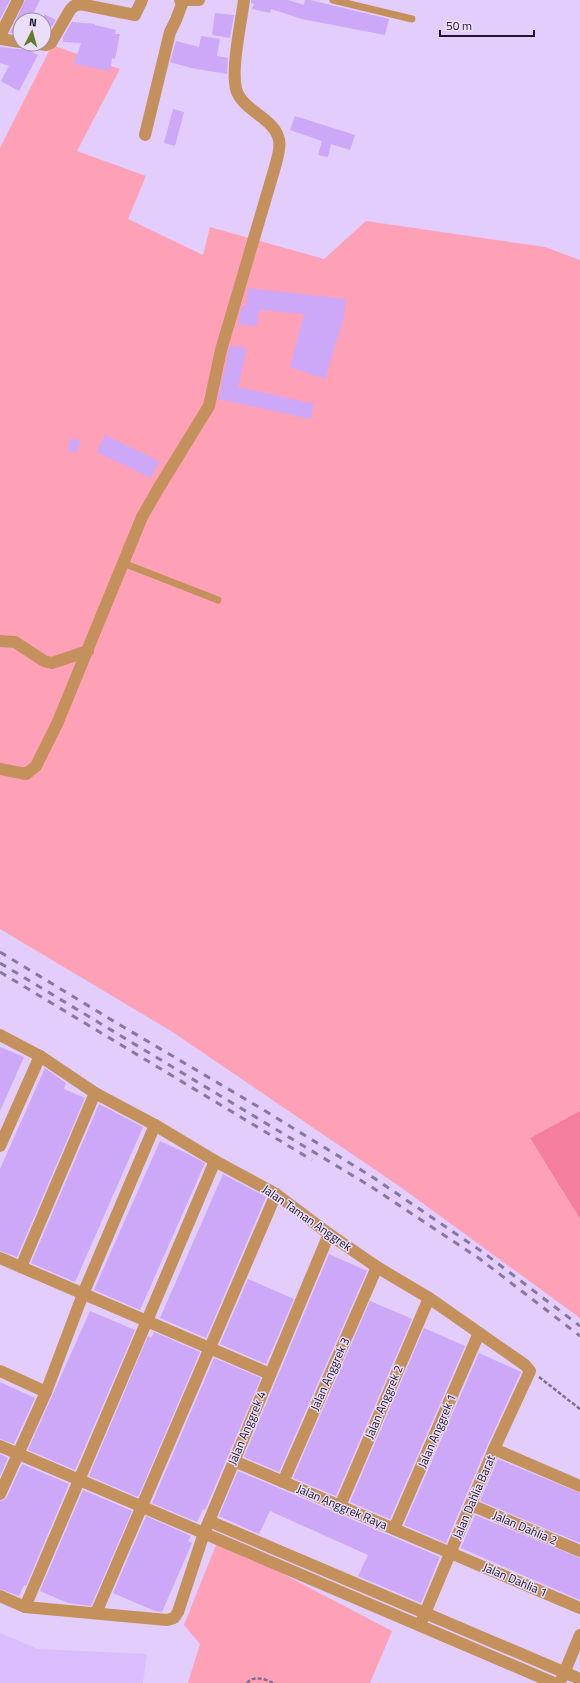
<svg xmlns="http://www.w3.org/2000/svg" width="580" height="1683" font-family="'Titillium Web',sans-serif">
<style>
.built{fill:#dbbdfe}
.green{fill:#fea1b6}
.forest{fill:#f57e9c}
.building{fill:#cda7f8}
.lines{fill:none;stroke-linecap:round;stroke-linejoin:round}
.path{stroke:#7e6f90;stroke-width:2.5;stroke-dasharray:4 2;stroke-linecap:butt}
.service{stroke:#c4905c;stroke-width:7}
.minor{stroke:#c4905c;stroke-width:12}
.rail{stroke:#88789b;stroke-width:3;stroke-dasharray:7 7;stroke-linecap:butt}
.labels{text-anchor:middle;stroke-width:3;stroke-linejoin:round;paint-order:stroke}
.street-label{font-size:12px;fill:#1f152a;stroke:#eadff7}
</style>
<rect width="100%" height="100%" fill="#e2cdfc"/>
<path class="built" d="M 0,1633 L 38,1649 L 147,1654 L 143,1683 L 0,1683 Z"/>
<g class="green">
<path d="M 52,45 L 120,69 L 77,151 L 146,176 L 128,219 L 203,255 L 210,227 L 324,259 L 366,221 L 545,247 L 580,260 L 580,1111 L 530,1138 L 580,1219 L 580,1318 L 399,1186 L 171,1031 L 0,929 L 0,148 Z"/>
<path d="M 218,1540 L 392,1631 L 370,1683 L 188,1683 L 200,1644 L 184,1625 Z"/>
</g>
<path class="forest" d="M 580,1111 L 580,1219 L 530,1138 Z"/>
<g class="building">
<path d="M 0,0 L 10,0 L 0,19 Z"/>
<path d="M 25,0 L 40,0 L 30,20 L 20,20 L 20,34 L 10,33 Z"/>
<path d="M 251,0 L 288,0 L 304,5 L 305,0 L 310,0 L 389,19 L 385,35 L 302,19 L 271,9 L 270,13 L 252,9 L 254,4 L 251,3 Z"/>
<path d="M 215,13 L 234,15 L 230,38 L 212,35 Z"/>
<path d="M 44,14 L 56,20 L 45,37 L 44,37 Z"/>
<path d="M 72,22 L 95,24 L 95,25 L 116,30 L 115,34 L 120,34 L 115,59 L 112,58 L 110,71 L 74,64 L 81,43 L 63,42 L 63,37 Z"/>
<path d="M 201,36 L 220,39 L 217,56 L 228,58 L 227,74 L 191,68 L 170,62 L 176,41 L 199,47 Z"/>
<path d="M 0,47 L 19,49 L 24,48 L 38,55 L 19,91 L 1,81 L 9,66 L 0,63 Z"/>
<path d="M 173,109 L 184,112 L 175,146 L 164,143 Z"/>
<path d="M 295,116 L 355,135 L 350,150 L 331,144 L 328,157 L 318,155 L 322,141 L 290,130 Z"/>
<path d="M 248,288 L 346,299 L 344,317 L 325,379 L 290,367 L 304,314 L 259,310 L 257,326 L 238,324 L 242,306 L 246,306 Z"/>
<path d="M 230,345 L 247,349 L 238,387 L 314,404 L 311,419 L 218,399 Z"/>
<path d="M 105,435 L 159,461 L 151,478 L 97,452 Z"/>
<path d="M 71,438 L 80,440 L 77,453 L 67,450 Z"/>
<path d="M 0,1047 L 24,1057 L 0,1111 Z"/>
<path d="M 45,1068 L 66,1083 L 64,1089 L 85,1098 L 17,1257 L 0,1251 L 0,1169 Z"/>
<path d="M 99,1104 L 143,1127 L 75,1282 L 31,1263 Z"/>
<path d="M 160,1141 L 188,1154 L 205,1163 L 140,1310 L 94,1290 Z"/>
<path d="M 223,1174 L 266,1197 L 206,1338 L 160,1318 Z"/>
<path d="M 329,1254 L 367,1271 L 279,1472 L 244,1457 Z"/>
<path d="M 248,1279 L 294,1299 L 266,1364 L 220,1344 Z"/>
<path d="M 370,1301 L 412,1319 L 336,1496 L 293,1478 Z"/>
<path d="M 90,1311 L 135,1330 L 75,1470 L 28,1450 Z"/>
<path d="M 424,1328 L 465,1346 L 390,1519 L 350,1502 Z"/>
<path d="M 154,1332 L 200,1352 L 138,1497 L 89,1476 L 148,1336 L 151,1338 Z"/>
<path d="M 479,1353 L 521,1372 L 487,1446 L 446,1543 L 404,1525 Z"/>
<path d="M 214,1358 L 261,1378 L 205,1510 L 203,1509 L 197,1522 L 152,1503 Z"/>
<path d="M 0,1382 L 35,1398 L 14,1444 L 0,1439 Z"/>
<path d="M 0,1454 L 8,1458 L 0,1476 Z"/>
<path d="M 498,1459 L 580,1493 L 580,1543 L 480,1501 Z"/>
<path d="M 22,1464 L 69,1484 L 26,1586 L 24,1585 L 19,1596 L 0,1589 L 0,1501 L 4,1500 L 7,1497 Z"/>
<path d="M 238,1471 L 440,1557 L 421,1603 L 358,1576 L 368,1555 L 270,1511 L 259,1534 L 219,1516 Z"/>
<path d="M 83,1490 L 132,1511 L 91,1606 L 68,1603 L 40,1591 Z"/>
<path d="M 475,1515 L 580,1558 L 580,1600 L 461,1548 Z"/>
<path d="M 146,1516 L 191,1536 L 188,1541 L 192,1543 L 162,1612 L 155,1611 L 113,1593 Z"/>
</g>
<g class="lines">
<g class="path">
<path d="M 539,1377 L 580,1409"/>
<path d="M 247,1683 C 254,1675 265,1679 273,1683"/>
</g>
<g class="service">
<path d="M 333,0 L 412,19"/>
<path d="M 123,563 L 218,600"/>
</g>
<g class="minor">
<path d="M 180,0 L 199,0"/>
<path d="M 0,36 L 18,0"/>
<path d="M 0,39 L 20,42"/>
<path d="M 39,44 L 46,45 L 51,43 L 70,10 L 74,6 L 80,4 L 135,15 L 142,0"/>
<path d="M 145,135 L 170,32 L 176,20 L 183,1"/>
<path d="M 0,641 L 15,642 L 44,661 L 52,663 L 88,651"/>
<path d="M 0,769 L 26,774 L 36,766 L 57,724 L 142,517 L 158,489 L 209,406 L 221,350 L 275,167 C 277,159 281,148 279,140 C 275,118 242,111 236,89 C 231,67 241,24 244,0"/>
<path d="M 0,1035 L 40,1056 L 95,1093 L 155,1125 L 215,1161 L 276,1194 L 329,1234 L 377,1267 L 429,1298 L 525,1365 L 530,1371 L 494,1449 L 420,1625"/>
<path d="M 0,1146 L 40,1056"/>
<path d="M 0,1258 L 270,1374"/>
<path d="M 21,1267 L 95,1093"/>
<path d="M 0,1371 L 46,1392"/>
<path d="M 0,1446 L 554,1683"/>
<path d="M 494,1449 L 580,1486"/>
<path d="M 234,1461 L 580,1608"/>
<path d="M 283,1482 L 377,1267"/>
<path d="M 0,1494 L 46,1392 L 83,1294 L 155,1125"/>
<path d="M 471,1505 L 580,1551"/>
<path d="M 340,1506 L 429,1298"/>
<path d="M 209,1521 L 580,1679"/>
<path d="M 394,1529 L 479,1333"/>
<path d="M 0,1596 L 25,1607 L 167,1620 L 174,1618 L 178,1612 L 204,1533 L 329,1234"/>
<path d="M 25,1607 L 215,1161"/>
<path d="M 96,1613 L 276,1194"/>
<path d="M 562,1678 L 580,1635"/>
</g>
<g class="rail">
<path d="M 0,952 L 110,1019 L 262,1109 L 374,1178 L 484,1253 L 580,1326"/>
<path d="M 0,963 L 370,1186 L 480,1259 L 580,1336"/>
<path d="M 0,972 L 312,1160"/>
</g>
</g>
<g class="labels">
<g class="street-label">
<text transform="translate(307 1218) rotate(35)" y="4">Jalan Taman Anggrek</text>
<text transform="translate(330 1374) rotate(-66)" y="4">Jalan Anggrek 3</text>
<text transform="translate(384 1402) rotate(-67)" y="4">Jalan Anggrek 2</text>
<text transform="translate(247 1428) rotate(-67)" y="4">Jalan Anggrek 4</text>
<text transform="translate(437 1431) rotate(-67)" y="4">Jalan Anggrek 1</text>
<text transform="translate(474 1497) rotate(-67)" y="4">Jalan Dahlia Barat</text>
<text transform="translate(342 1507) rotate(23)" y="4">Jalan Anggrek Raya</text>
<text transform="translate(525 1528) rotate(23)" y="4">Jalan Dahlia 2</text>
<text transform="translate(515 1580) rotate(23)" y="4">Jalan Dahlia 1</text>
</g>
</g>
<g transform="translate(32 32) rotate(6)"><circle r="19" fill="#eadff7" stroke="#998ea5"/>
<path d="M0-3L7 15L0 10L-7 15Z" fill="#627c2f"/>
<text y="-6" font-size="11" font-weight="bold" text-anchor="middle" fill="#1f152a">N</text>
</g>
<path d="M440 30v6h94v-6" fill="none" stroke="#1f152a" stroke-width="2"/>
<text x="446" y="30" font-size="12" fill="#1f152a" stroke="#eadff7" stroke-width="3" paint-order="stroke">50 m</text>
</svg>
